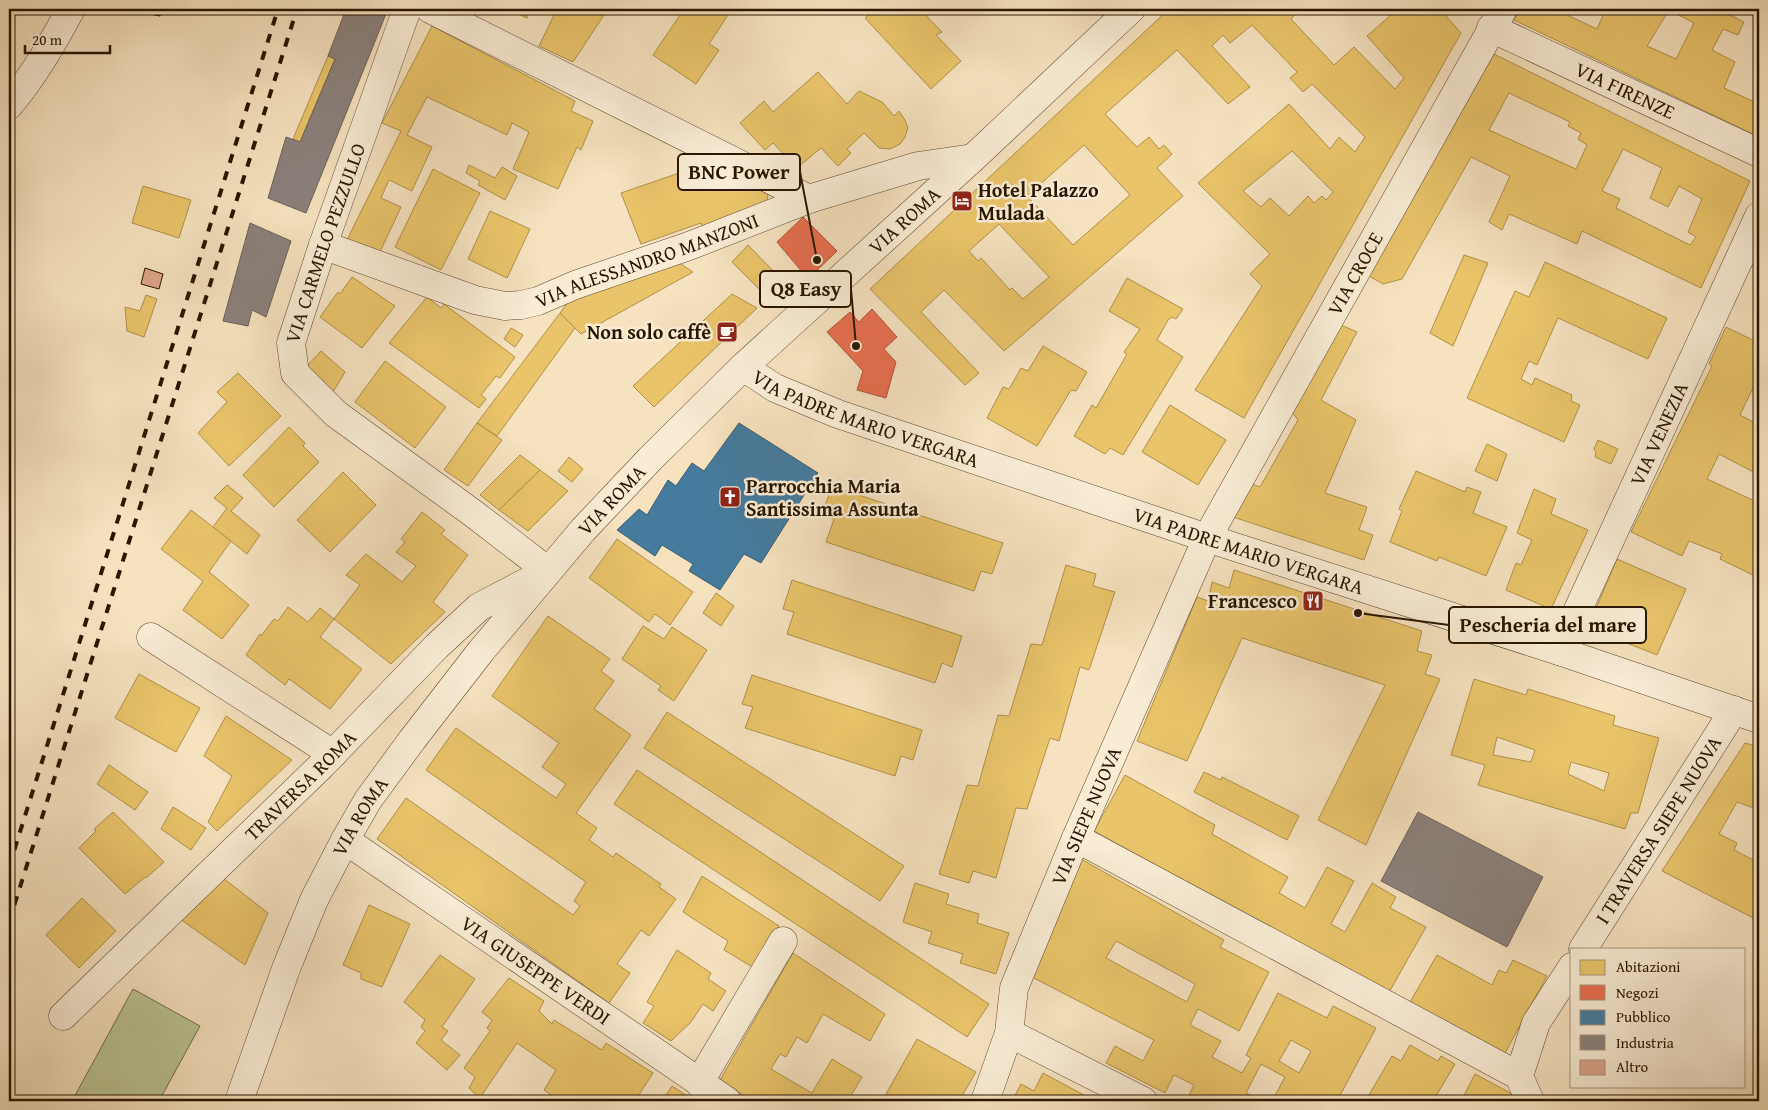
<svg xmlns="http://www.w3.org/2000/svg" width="1768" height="1110" font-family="'Gentium Book Plus',serif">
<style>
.green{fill:#bbc393;stroke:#726c4a}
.homes{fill:#e9c46a;stroke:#af904a;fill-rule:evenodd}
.shops{fill:#e76f51;stroke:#ae5439}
.public{fill:#457b9d;stroke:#3d5d6e}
.industry{fill:#8a817c;stroke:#6d6157}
.building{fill:#dda58a;stroke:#291600}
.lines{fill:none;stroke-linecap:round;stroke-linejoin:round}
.minor-casing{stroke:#5c4930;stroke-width:29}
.minor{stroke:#f9ecd5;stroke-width:28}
.rail{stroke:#291600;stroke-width:4;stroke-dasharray:9 9;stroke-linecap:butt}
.labels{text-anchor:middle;stroke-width:5;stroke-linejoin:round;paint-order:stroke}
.street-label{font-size:20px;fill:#291600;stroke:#f9ecd5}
.poi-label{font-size:20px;font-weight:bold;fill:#291600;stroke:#f9ecd5;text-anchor:start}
.leader{fill:none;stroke:#291600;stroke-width:2}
.callout-dot{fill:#291600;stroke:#f9ecd5;stroke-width:2}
.callout{fill:#f9ecd5;stroke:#291600;stroke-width:2}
.callout-label{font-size:21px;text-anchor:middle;font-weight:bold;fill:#291600}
</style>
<rect width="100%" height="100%" fill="#f6e2bf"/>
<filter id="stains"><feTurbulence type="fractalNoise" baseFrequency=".004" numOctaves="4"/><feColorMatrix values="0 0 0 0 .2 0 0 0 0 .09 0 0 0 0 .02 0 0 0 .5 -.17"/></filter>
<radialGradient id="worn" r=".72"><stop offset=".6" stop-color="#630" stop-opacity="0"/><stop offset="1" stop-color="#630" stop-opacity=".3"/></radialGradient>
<path class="green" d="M 133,989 L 200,1026 L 159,1101 L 72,1101 Z"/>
<g class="homes">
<path d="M 508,9 L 531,9 L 527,18 Z"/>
<path d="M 557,9 L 608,9 L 573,62 L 539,46 Z"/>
<path d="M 684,9 L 732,9 L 709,44 L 719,50 L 696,84 L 653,55 Z"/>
<path d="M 875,9 L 920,9 L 942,32 L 936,35 L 961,61 L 931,89 L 865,18 Z"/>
<path d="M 1169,9 L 1301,9 L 1291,19 L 1334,65 L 1354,47 L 1395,89 L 1404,78 L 1367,36 L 1392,14 L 1388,9 L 1440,9 L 1461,33 L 1244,418 L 1195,390 L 1262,286 L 1250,274 L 1270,254 L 1198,183 L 1289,104 L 1330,149 L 1339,137 L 1355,152 L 1365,137 L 1312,84 L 1303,92 L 1290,78 L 1297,72 L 1252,25 L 1230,43 L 1223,35 L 1212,46 L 1250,87 L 1228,104 L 1177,50 L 1105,114 L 1137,147 L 1149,137 L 1159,149 L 1164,145 L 1172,154 L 1157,168 L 1183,196 L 1004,351 L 944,290 L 921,312 L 979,373 L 965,385 L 870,289 ZM 1084,145 L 1130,195 L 1073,245 L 1027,196 ZM 1292,151 L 1333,192 L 1326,200 L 1322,196 L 1314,203 L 1308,196 L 1289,216 L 1270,198 L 1261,207 L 1243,191 ZM 999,224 L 1049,277 L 1023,299 L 1012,288 L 1010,290 L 981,258 L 978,261 L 969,251 Z"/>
<path d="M 1520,9 L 1554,9 L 1597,29 L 1606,9 L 1733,9 L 1730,15 L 1744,22 L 1738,35 L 1723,29 L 1712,50 L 1735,62 L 1724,88 L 1759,104 L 1759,137 L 1514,20 ZM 1669,10 L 1694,23 L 1676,59 L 1647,46 Z"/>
<path d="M 432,26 L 575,101 L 571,111 L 593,121 L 581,150 L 577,147 L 558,189 L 513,169 L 529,132 L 512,123 L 507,135 L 427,97 L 407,135 L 432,147 L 412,191 L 389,180 L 381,198 L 401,207 L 378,256 L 346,242 L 401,131 L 382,123 Z"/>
<path d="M 1494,54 L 1750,181 L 1701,288 L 1582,231 L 1577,244 L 1509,214 L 1502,230 L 1489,222 L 1510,176 L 1471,157 L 1402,279 L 1383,284 L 1369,276 ZM 1509,93 L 1570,122 L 1568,126 L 1581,133 L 1578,139 L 1587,145 L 1576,169 L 1489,130 ZM 1623,149 L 1662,168 L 1650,198 L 1668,207 L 1679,186 L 1702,199 L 1688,232 L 1696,237 L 1690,245 L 1616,208 L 1620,199 L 1602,191 Z"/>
<path d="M 328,56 L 335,59 L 300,142 L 293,139 Z"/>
<path d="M 818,72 L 847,104 L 859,91 L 882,102 L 894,116 L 899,111 L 905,120 L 908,128 L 905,137 L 900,144 L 890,149 L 879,148 L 864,133 L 847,149 L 851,153 L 838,166 L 821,148 L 797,168 L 773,143 L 765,150 L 740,123 L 764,101 L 773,112 Z"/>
<path d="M 708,163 L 768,194 L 767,207 L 703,229 L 701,223 L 641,244 L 621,193 Z"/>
<path d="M 469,165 L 495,178 L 502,167 L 517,176 L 505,200 L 478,185 L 480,181 L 466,173 Z"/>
<path d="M 433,169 L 480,193 L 441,270 L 395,247 Z"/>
<path d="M 143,186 L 191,200 L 179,238 L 132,223 Z"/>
<path d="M 490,211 L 530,229 L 507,278 L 468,259 Z"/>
<path d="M 748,245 L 782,280 L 766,296 L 732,262 Z"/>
<path d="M 1464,255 L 1488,263 L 1453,346 L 1430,333 Z"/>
<path d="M 675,260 L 693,272 L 581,334 L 560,313 L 571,298 Z"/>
<path d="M 1545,262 L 1667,318 L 1648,359 L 1558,318 L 1537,365 L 1529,361 L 1521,379 L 1532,385 L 1535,378 L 1572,395 L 1571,401 L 1580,405 L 1564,442 L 1467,398 L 1515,291 L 1529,297 Z"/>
<path d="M 352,277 L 395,306 L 362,348 L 320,317 L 338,292 L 340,294 Z"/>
<path d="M 1127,278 L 1183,309 L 1176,319 L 1172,317 L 1168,320 L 1157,340 L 1183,357 L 1123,455 L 1110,448 L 1105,454 L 1074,436 L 1092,405 L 1096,408 L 1127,354 L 1124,352 L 1140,329 L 1109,311 Z"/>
<path d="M 732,294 L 757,308 L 654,407 L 633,386 Z"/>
<path d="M 146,295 L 157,299 L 144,337 L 127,331 L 125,307 L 140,311 Z"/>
<path d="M 427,297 L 441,308 L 444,304 L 515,357 L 500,378 L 496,376 L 481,395 L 486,399 L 479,408 L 389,343 Z"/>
<path d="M 560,313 L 575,328 L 497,436 L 477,423 Z"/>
<path d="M 1341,325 L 1357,332 L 1321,400 L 1356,420 L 1325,493 L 1367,507 L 1359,530 L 1373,535 L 1364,560 L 1233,517 L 1252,484 L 1260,487 L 1298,420 L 1292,412 Z"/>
<path d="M 1726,327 L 1759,343 L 1759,391 L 1753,388 L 1740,415 L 1759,425 L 1759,475 L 1719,454 L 1707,479 L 1759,503 L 1759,578 L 1720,559 L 1722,554 L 1689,541 L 1682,556 L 1631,532 L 1712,366 L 1709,364 Z"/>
<path d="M 511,328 L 523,335 L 515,347 L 504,339 Z"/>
<path d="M 1043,346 L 1087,372 L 1076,391 L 1071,390 L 1037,446 L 987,418 L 1003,387 L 1009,389 L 1021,368 L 1028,371 Z"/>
<path d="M 321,351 L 345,372 L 333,392 L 307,366 Z"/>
<path d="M 385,361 L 446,407 L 415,448 L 355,402 Z"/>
<path d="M 238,373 L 281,416 L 229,466 L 198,433 L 227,402 L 217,392 Z"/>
<path d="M 1170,405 L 1226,440 L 1198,485 L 1142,452 Z"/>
<path d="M 477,423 L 502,440 L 468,486 L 444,470 Z"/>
<path d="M 289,427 L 305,443 L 303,446 L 319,462 L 274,507 L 243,475 Z"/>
<path d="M 1598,440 L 1618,449 L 1611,464 L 1595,457 L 1596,452 L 1594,449 Z"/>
<path d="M 1487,444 L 1507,454 L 1497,481 L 1475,471 Z"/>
<path d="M 520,455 L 540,470 L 499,510 L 480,495 Z"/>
<path d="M 569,457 L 583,469 L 572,482 L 558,471 Z"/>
<path d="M 540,470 L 568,491 L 528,531 L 499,510 Z"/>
<path d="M 1416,471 L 1465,492 L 1467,487 L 1481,492 L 1473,513 L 1507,527 L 1486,576 L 1439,557 L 1437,561 L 1390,542 L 1402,511 L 1399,509 Z"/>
<path d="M 343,472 L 376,505 L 330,552 L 297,520 Z"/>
<path d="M 227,485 L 243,498 L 231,511 L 260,535 L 247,554 L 213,527 L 227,508 L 214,498 Z"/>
<path d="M 832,486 L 1003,543 L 992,574 L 981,571 L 974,591 L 826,542 L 834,519 L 822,515 Z"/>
<path d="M 1534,489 L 1556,499 L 1551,514 L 1588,530 L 1551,609 L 1506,590 L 1516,563 L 1521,565 L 1532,540 L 1517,533 Z"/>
<path d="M 191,510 L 231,541 L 209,572 L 249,605 L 222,639 L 183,610 L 203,581 L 161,549 Z"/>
<path d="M 422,512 L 445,530 L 441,534 L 468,555 L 433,602 L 445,612 L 391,664 L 334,619 L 360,585 L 346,575 L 366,554 L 402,582 L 416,566 L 396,552 L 405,542 L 401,539 Z"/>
<path d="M 617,539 L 693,592 L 670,625 L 655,614 L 649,622 L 589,578 Z"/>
<path d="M 1617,559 L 1686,589 L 1657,655 L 1609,636 L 1608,639 L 1586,632 Z"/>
<path d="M 1066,565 L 1096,574 L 1093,586 L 1115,592 L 1089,670 L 1080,667 L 1059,741 L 1050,738 L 1027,809 L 1016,808 L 996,878 L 973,871 L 969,883 L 939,874 L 967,785 L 978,786 L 998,715 L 1009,716 L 1031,644 L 1042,645 Z"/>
<path d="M 1234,570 L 1422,631 L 1417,651 L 1432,655 L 1425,674 L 1440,679 L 1366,845 L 1318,820 L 1385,685 L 1242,638 L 1187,761 L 1137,741 L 1197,597 L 1208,601 L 1212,582 L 1229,588 Z"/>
<path d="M 792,580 L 962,636 L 952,667 L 942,663 L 935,683 L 787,634 L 794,612 L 783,609 Z"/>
<path d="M 716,593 L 734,606 L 721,626 L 703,613 Z"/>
<path d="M 288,607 L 308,622 L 320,608 L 334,619 L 320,637 L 362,669 L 330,709 L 289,679 L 285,685 L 246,655 L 260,634 L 261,636 L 274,619 L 278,621 Z"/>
<path d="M 548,616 L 610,659 L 601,671 L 614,681 L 594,709 L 631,735 L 576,813 L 597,828 L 589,840 L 613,857 L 616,853 L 661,884 L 659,887 L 676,899 L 649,936 L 641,930 L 617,964 L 630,973 L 609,1003 L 377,839 L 406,798 L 573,915 L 580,906 L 574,901 L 586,882 L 426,770 L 456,728 L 556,798 L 566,784 L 542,767 L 559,743 L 492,696 Z"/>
<path d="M 643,626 L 664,639 L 672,627 L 707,650 L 674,701 L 658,690 L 661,686 L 622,659 Z"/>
<path d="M 139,674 L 200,708 L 176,752 L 115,718 Z"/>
<path d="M 752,675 L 922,730 L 913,760 L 901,756 L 895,776 L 745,728 L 753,707 L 742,704 Z"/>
<path d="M 1474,679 L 1526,695 L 1528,689 L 1615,716 L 1613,725 L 1659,738 L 1638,813 L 1631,813 L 1625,829 L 1478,785 L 1485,765 L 1451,755 ZM 1497,737 L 1535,750 L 1531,762 L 1493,755 ZM 1571,762 L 1609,773 L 1604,791 L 1568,774 Z"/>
<path d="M 667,712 L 904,866 L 880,901 L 644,748 Z"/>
<path d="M 226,716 L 292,760 L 217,831 L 208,822 L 232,776 L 204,756 Z"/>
<path d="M 1745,743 L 1759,747 L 1759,810 L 1737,802 L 1719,834 L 1737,843 L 1734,850 L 1759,863 L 1759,921 L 1662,871 Z"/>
<path d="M 109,765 L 148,792 L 135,810 L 97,784 Z"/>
<path d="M 637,770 L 989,1004 L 967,1037 L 614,804 Z"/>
<path d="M 1204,772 L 1221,780 L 1222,777 L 1299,816 L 1287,840 L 1194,792 Z"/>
<path d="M 1125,775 L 1215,825 L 1212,834 L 1288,877 L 1279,893 L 1305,908 L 1327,867 L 1354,881 L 1331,924 L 1345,932 L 1372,883 L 1396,897 L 1390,908 L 1426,927 L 1388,994 L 1094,831 Z"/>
<path d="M 173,807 L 206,828 L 191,850 L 161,829 Z"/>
<path d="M 113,812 L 164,862 L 146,878 L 145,877 L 125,894 L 79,848 L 96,831 L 94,829 Z"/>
<path d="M 1081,859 L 1224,940 L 1220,947 L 1269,972 L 1239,1031 L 1198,1009 L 1190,1025 L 1221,1041 L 1212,1057 L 1242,1073 L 1251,1058 L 1246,1055 L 1278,993 L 1327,1018 L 1333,1006 L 1376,1028 L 1337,1101 L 1272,1101 L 1285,1077 L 1261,1064 L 1246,1093 L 1262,1101 L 1186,1101 L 1194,1085 L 1174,1075 L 1165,1093 L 1106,1063 L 1115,1046 L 1143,1061 L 1154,1040 L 1030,976 ZM 1116,941 L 1195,984 L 1187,1002 L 1106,958 ZM 1291,1040 L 1311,1051 L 1299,1073 L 1279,1061 Z"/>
<path d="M 702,876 L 779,926 L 754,968 L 724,950 L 728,941 L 683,912 Z"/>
<path d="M 223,878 L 268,913 L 245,965 L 180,919 Z"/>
<path d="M 915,883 L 949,894 L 946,904 L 979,914 L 977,923 L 1009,933 L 996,974 L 960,963 L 963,954 L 928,943 L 932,932 L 903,922 Z"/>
<path d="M 82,898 L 116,931 L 79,968 L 46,935 Z"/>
<path d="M 369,905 L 410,924 L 382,987 L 361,979 L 361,973 L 343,965 Z"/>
<path d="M 677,950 L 711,973 L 708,979 L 726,991 L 713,1011 L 703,1004 L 691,1022 L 671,1041 L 643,1023 L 654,1006 L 647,1002 Z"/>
<path d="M 793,953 L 885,1014 L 870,1041 L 823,1014 L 807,1043 L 797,1037 L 786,1057 L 780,1054 L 771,1069 L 812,1093 L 832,1059 L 862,1077 L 848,1101 L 752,1101 L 720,1080 Z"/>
<path d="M 440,955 L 475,979 L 442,1027 L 448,1031 L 441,1040 L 460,1055 L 447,1070 L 416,1043 L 425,1031 L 421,1027 L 425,1020 L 404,1002 Z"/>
<path d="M 1437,955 L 1492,985 L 1499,970 L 1506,973 L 1513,960 L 1547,976 L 1504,1055 L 1409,1004 Z"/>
<path d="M 509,978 L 544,1001 L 539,1011 L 552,1024 L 554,1020 L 602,1050 L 606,1043 L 653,1073 L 635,1101 L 560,1101 L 544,1090 L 556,1070 L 517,1043 L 480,1098 L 469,1088 L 475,1077 L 464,1068 L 490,1031 L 487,1028 L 492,1020 L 482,1012 Z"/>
<path d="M 917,1039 L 976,1072 L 959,1101 L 895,1101 L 886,1094 Z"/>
<path d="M 1410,1045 L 1438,1061 L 1441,1056 L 1455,1064 L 1436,1096 L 1440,1098 L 1439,1101 L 1394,1101 L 1385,1096 L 1382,1101 L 1369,1101 L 1366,1100 L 1392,1056 L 1401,1061 Z"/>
<path d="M 1043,1073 L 1095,1101 L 1012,1101 L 1021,1084 L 1034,1091 Z"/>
<path d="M 1475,1074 L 1516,1096 L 1513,1101 L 1515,1101 L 1461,1101 Z"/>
<path d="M 672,1086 L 695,1101 L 662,1101 Z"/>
</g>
<g class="shops">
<path d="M 803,217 L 837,251 L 808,279 L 777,242 Z"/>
<path d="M 872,309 L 897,337 L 884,349 L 896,362 L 886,398 L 857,390 L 863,371 L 827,332 L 850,312 L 859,322 Z"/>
</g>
<path class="public" d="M 739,423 L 818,473 L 761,563 L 744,554 L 720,590 L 689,571 L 693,564 L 662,545 L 655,556 L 617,530 L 639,509 L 647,515 L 668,480 L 676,486 L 692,463 L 704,471 Z"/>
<g class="industry">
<path d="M 346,9 L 388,9 L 306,213 L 268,198 L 286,137 L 300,142 L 335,59 L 328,56 Z"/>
<path d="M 250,223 L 291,241 L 266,317 L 252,310 L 248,326 L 223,321 Z"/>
<path d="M 1418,812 L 1543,877 L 1507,947 L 1381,881 Z"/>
</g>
<g class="building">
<path d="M 147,9 L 162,9 L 160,16 L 145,13 Z"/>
<path d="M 145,268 L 163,274 L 159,289 L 141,284 Z"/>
</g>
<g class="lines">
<g class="minor-casing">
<g id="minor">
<path d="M 430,9 L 809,199"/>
<path id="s1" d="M 1491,28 L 1759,153"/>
<path d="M 9,105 C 34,76 53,42 71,9"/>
<path id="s2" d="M 323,245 L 475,300 L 505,306 L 521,305 L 538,301 L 575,285 L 689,246 L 809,199 L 918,166 L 973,158"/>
<path id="s3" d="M 743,367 L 775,388 L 838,414 L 1207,538 L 1559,651 L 1759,719"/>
<path d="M 151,637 L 333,754"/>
<path id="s4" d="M 1559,651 L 1759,216"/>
<path d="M 1076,838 L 1519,1076"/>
<path id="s5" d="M 345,840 L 727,1101"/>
<path id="s6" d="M 1583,949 L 1734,710"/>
<path id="s7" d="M 63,1016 L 322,765 L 437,646 L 479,607 L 548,571 L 474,514 L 336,414 L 295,373 L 291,343 L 323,245 L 407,9"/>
<path d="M 1009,1033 L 1143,1101"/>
<path d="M 699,1083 L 783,941"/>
<path id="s8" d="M 239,1101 L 287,966 L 314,900 L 345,840 L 368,800 L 412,740 L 481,651 L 583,530 L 650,459 L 743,367 L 973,158 L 1131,9"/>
<path id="s9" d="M 985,1101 L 1009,1033 L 1014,988 L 1076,838 L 1207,538 L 1503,9"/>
<path d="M 1530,1101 L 1519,1076 L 1536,1023 L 1572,967"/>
</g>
</g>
<use href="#minor" class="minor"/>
<g class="rail">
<path d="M 9,867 L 278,9"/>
<path d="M 9,922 L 297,9"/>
</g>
</g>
<defs>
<g id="hotel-square" transform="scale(1.125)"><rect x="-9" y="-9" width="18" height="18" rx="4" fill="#8f2418" stroke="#f9ecd5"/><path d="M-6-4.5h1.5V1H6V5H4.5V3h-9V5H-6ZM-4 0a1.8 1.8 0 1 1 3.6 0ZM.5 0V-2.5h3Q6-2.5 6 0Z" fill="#fff"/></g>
<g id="cafe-square" transform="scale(1.125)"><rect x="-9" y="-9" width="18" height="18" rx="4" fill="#8f2418" stroke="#f9ecd5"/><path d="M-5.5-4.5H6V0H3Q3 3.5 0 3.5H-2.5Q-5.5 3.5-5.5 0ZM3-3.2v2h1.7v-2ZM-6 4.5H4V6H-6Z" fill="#fff"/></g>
<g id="church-square" transform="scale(1.125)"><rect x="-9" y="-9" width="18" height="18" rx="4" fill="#8f2418" stroke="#f9ecd5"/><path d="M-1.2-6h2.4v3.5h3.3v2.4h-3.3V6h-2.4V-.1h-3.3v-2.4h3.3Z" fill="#fff"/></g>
<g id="restaurant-square" transform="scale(1.125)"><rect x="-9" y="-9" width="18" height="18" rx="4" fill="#8f2418" stroke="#f9ecd5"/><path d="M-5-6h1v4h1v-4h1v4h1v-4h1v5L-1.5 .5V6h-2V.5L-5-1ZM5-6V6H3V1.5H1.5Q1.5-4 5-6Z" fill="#fff"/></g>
</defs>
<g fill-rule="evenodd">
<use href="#hotel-square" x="962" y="201"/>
<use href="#cafe-square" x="727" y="332"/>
<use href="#church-square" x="730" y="497"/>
<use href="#restaurant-square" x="1313" y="601"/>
</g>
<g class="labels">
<g class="street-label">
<text dy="7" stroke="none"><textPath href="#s1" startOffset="148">VIA FIRENZE</textPath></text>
<text dy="7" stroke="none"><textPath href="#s8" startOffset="1120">VIA ROMA</textPath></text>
<text dy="7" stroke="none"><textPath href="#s7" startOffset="1119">VIA CARMELO PEZZULLO</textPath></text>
<text dy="7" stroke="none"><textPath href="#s2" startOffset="342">VIA ALESSANDRO MANZONI</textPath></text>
<text dy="7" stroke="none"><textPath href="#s9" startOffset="910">VIA CROCE</textPath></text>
<text dy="7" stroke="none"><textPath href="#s3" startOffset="134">VIA PADRE MARIO VERGARA</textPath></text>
<text dy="7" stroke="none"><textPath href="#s4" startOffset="239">VIA VENEZIA</textPath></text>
<text dy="7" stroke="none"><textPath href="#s8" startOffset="715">VIA ROMA</textPath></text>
<text dy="7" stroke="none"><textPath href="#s3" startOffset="539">VIA PADRE MARIO VERGARA</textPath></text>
<text dy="7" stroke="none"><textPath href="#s7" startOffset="331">TRAVERSA ROMA</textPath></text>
<text dy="7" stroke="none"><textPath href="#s9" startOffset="304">VIA SIEPE NUOVA</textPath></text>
<text dy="7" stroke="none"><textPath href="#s8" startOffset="310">VIA ROMA</textPath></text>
<text dy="7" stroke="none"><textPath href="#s6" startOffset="141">I TRAVERSA SIEPE NUOVA</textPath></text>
<text dy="7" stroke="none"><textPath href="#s5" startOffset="231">VIA GIUSEPPE VERDI</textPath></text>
</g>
<g class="poi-label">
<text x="978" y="197">Hotel Palazzo<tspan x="978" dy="23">Mulada</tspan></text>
<text x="711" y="339" text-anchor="end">Non solo caffè</text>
<text x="746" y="493">Parrocchia Maria<tspan x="746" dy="23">Santissima Assunta</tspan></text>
<text x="1297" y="608" text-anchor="end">Francesco</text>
</g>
</g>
<path class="leader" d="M817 260L800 172M856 346L851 289M1358 613L1449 625"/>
<g class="callout-dot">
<circle cx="817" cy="260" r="5"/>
<circle cx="856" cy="346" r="5"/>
<circle cx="1358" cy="613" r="5"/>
</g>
<g class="callout">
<rect x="678" y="154" width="122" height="36" rx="5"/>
<rect x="760" y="271" width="91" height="36" rx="5"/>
<rect x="1449" y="607" width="197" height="36" rx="5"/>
</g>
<g class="callout-label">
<text x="739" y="179">BNC Power</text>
<text x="806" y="296">Q8 Easy</text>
<text x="1548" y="632">Pescheria del mare</text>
</g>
<rect width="1768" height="1110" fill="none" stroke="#f6e2bf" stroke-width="30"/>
<rect x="10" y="10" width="1748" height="1090" fill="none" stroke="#291600" stroke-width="2.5"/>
<rect x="15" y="15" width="1738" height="1080" fill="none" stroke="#291600"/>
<rect x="1570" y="948" width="175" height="140" fill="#f9ecd5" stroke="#a69680"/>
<rect x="1580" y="960" width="25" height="15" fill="#e9c46a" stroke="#a69680"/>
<text x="1616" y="972" font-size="15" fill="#291600">Abitazioni</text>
<rect x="1580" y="985" width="25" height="15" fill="#e76f51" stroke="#a69680"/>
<text x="1616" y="998" font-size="15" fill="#291600">Negozi</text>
<rect x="1580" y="1010" width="25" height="15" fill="#457b9d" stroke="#a69680"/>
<text x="1616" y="1022" font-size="15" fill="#291600">Pubblico</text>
<rect x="1580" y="1035" width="25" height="15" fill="#8a817c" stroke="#a69680"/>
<text x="1616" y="1048" font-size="15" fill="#291600">Industria</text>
<rect x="1580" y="1060" width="25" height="15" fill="#dda58a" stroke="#a69680"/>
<text x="1616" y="1072" font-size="15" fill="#291600">Altro</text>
<path d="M25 45v8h85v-8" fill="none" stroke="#291600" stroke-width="2.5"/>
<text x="32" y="45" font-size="15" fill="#291600" stroke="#f9ecd5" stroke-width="4" paint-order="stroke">20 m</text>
<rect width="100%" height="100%" filter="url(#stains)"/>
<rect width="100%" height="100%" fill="url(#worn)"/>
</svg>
